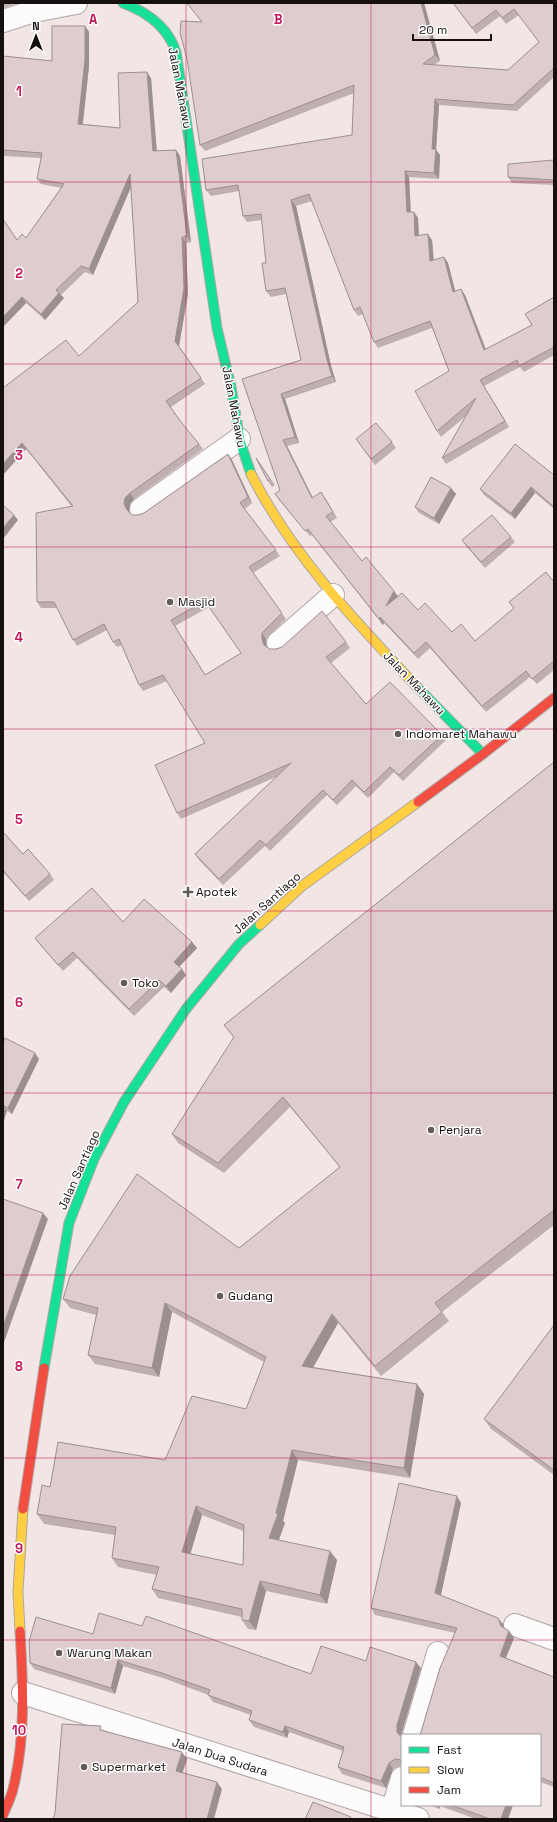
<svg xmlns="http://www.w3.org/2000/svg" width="557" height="1822" font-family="'Space Grotesk',sans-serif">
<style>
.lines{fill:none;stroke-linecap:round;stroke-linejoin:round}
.street-casing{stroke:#afa6a6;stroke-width:24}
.fast-casing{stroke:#afa6a6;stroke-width:11}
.slow-casing{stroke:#afa6a6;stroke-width:11}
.jam-casing{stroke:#afa6a6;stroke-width:11}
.street{stroke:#fdfbfb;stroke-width:22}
.fast{stroke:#16e098;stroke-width:9}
.slow{stroke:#ffcf43;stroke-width:9}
.jam{stroke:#f24e42;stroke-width:9}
.wall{fill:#c0afb1;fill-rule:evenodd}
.shaded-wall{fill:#9c8f90}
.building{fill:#dfccce;stroke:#9c8f90;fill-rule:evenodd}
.grid{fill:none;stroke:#c2185b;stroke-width:1;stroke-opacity:0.55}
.poi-dot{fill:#635b5a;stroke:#fff;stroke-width:1.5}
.labels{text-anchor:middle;stroke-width:3;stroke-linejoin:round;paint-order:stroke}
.street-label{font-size:12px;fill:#16100f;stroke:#fff}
.poi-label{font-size:12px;fill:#16100f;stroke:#fff;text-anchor:start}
.grid-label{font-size:13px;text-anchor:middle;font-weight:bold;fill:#c2185b;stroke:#fff;stroke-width:3;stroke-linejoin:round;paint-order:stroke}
</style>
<rect width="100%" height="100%" fill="#f2e6e5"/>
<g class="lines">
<g class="street-casing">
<g id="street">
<path d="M 3,21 L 34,11 L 76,3"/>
<path d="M 141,509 L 239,439"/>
<path d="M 278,643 L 333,595"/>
<path d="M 515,1625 L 554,1639"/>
<path d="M 23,1693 L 418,1819"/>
<path d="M 414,1735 L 438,1653"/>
<path d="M 392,1811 L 402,1778"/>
</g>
</g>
<g class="fast-casing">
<g id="fast">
<path d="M 123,3 C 147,12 168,27 176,52 L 217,328 L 231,387 L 240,441 L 251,474"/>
<path d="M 417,687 L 483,754"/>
<path d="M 44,1368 L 69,1223 L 94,1159 L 124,1102 L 186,1009 L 239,944 L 260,925"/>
</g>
</g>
<g class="slow-casing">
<g id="slow">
<path d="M 251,474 C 292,555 355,621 417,687"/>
<path d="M 260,925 L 302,886 L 418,802"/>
<path d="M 20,1631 L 18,1592 L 23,1509"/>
</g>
</g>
<g class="jam-casing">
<g id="jam">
<path d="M 418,802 L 483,754 L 554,698"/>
<path d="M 23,1509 L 44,1368"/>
<path d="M 3,1815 C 6,1807 11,1798 13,1789 C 26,1738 23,1683 20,1631"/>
</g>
</g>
<use href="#street" class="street"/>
<use href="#fast" class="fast"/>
<use href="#slow" class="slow"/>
<use href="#jam" class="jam"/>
</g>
<g class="wall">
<path d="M 3,3 L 17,3 L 3,8 Z"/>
<path d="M 424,3 L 440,61 L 434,65 L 508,70 L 539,42 L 519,15 L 506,24 L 500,16 L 476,34 L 453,3 L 554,3 L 554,77 L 517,111 L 439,105 L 436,150 L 440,155 L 439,179 L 409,177 L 411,212 L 414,212 L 418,218 L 419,235 L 432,240 L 434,260 L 444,257 L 448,263 L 455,291 L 461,289 L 465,295 L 486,349 L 532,325 L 554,297 L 554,355 L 524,372 L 520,367 L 484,386 L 509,427 L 446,464 L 442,458 L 466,416 L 441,437 L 437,431 L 449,371 L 432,328 L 378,348 L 374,342 L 363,314 L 358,316 L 354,310 L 312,201 L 296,206 L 331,366 L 336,382 L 285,399 L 299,443 L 287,446 L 312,497 L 325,498 L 337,518 L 330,522 L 362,561 L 394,591 L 398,596 L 418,610 L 452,632 L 475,641 L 514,609 L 509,602 L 554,582 L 554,670 L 537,684 L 530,677 L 486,712 L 430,648 L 418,659 L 384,623 L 383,625 L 312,535 L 310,536 L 279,500 L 275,494 L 280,490 L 242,379 L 301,360 L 286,294 L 271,297 L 266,291 L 266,263 L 262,220 L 247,222 L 243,216 L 239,191 L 211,196 L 206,190 L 352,135 L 354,93 L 205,151 L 200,145 L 201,22 Z"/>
<path d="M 85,26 L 89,32 L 89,66 L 83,124 L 120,128 L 151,78 L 157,151 L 176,150 L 180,156 L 191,242 L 186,243 L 188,294 L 179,346 L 205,384 L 171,407 L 181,423 L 199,444 L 203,449 L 134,499 L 130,504 L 129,510 L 129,512 L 132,515 L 138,515 L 144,513 L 228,454 L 232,460 L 252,503 L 245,509 L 280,556 L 253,573 L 286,619 L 266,639 L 266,646 L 270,649 L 276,649 L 346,642 L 350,648 L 331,663 L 366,704 L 442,735 L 446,740 L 403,781 L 394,772 L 368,798 L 356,786 L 337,805 L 327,795 L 270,851 L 265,846 L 223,885 L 199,860 L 195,854 L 276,777 L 181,819 L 177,813 L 205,743 L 167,681 L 143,691 L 139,685 L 122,645 L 117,647 L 113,642 L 107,630 L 77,646 L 73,640 L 57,608 L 41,608 L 37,602 L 72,507 L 26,449 L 3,475 L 3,388 L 79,356 L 138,302 L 131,187 L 93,275 L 85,272 L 61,295 L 64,298 L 45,320 L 26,303 L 3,327 L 17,240 L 26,238 L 61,188 L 41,184 L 37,179 L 41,158 L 3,156 L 3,56 L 52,61 ZM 209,607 L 241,653 L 205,675 L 175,626 Z"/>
<path d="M 554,160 L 554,185 L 512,183 L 508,177 Z"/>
<path d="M 356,439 L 392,442 L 396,448 L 375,465 Z"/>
<path d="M 256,458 L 275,485 L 272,487 L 268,481 Z"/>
<path d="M 554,475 L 554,509 L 535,493 L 515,519 L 484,495 L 480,489 Z"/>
<path d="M 451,488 L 456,494 L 439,524 L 419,513 L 415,507 Z"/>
<path d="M 511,537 L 515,542 L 485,568 L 466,546 L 462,540 Z"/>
<path d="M 554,762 L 554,1225 L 442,1312 L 449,1321 L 381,1376 L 338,1323 L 313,1367 L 417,1384 L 424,1394 L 410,1478 L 298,1460 L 283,1521 L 285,1523 L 279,1540 L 337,1560 L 327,1604 L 266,1591 L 256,1630 L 248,1629 L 242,1620 L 242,1617 L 158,1598 L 152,1589 L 157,1575 L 118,1567 L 112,1558 L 115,1535 L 44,1524 L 37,1514 L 50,1487 L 165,1460 L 246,1409 L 264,1362 L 172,1312 L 159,1377 L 95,1364 L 88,1355 L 96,1315 L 70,1308 L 63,1299 L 239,1248 L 340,1167 L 290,1107 L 224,1173 L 178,1143 L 172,1134 L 234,1038 L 224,1025 ZM 202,1515 L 243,1531 L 243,1565 L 190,1554 Z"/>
<path d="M 3,832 L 23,854 L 50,874 L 54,880 L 29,901 L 3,872 Z"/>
<path d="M 123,922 L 192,942 L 197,948 L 179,967 L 186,975 L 171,993 L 164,987 L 134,1016 L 77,958 L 63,971 L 40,945 L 35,938 Z"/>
<path d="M 3,1043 L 39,1059 L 12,1114 L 7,1111 L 3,1123 Z"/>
<path d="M 554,1325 L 554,1475 L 491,1429 L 484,1419 Z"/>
<path d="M 461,1503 L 441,1595 L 503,1624 L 504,1628 L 509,1631 L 514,1638 L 506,1658 L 554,1677 L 554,1787 L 540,1782 L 540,1735 L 421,1732 L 455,1633 L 375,1615 L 371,1608 Z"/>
<path d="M 93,1634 L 311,1674 L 366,1661 L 421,1668 L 402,1732 L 402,1766 L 400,1766 L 393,1769 L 386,1788 L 342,1774 L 338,1767 L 343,1751 L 289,1732 L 287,1738 L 254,1727 L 249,1720 L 251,1715 L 213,1702 L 208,1695 L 166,1679 L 123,1666 L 115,1694 L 34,1669 L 30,1663 Z"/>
<path d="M 430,1805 L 513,1805 L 508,1819 L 476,1819 L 440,1806 L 439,1809 Z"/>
</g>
<g class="shaded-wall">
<path d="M 421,3 L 424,3 L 440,61 L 435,55 Z"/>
<path d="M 85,26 L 89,32 L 89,66 L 82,130 L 78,124 Z"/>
<path d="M 147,72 L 151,78 L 157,157 L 153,151 Z"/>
<path d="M 435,99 L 439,105 L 436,150 L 440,155 L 439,179 L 434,173 L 432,149 Z"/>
<path d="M 176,150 L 180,156 L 191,242 L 187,236 Z"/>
<path d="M 405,171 L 409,177 L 411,218 L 407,212 Z"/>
<path d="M 130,174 L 134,180 L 93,275 L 89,269 Z"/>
<path d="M 291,200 L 296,206 L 331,366 L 336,382 L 332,376 L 327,360 Z"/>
<path d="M 414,212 L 418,218 L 419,242 L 415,236 Z"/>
<path d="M 428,234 L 432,240 L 434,266 L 430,261 Z"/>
<path d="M 182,237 L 186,243 L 188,294 L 179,346 L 205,384 L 175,341 Z"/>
<path d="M 444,257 L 448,263 L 457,298 L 453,292 Z"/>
<path d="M 461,289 L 465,295 L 488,356 L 484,350 Z"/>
<path d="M 59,293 L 64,298 L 45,320 L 41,314 Z"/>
<path d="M 22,297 L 26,303 L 3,327 L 3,317 Z"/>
<path d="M 480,380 L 484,386 L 509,427 L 505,421 Z"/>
<path d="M 281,394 L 285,399 L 299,443 L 295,437 Z"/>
<path d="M 283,440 L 287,446 L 316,504 L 312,498 Z"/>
<path d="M 22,443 L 26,449 L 3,475 L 3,464 Z"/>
<path d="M 228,454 L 232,460 L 252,503 L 248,497 Z"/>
<path d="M 531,487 L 535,493 L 515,519 L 511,513 Z"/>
<path d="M 451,488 L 456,494 L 439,524 L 434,518 Z"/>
<path d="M 321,492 L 325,498 L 337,518 L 333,512 Z"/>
<path d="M 130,493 L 134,499 L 130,504 L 129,510 L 131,516 L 127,510 L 124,504 L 125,498 Z"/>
<path d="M 14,515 L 18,520 L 3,539 L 3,528 Z"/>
<path d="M 394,591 L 398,597 L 386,606 Z"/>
<path d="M 380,617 L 384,623 L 383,625 L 379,619 Z"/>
<path d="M 171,620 L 175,626 L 209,681 L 205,675 Z"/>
<path d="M 262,633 L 266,639 L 266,645 L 268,651 L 264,645 L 262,639 Z"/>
<path d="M 192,942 L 197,948 L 178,968 L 174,962 Z"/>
<path d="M 182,969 L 186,975 L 171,993 L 166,986 Z"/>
<path d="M 35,1053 L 39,1059 L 12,1114 L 8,1108 Z"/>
<path d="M 3,1105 L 7,1111 L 3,1123 Z"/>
<path d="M 43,1213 L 48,1219 L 3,1345 L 3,1327 Z"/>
<path d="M 165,1303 L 172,1312 L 159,1377 L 152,1368 Z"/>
<path d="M 332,1314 L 338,1323 L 309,1375 L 302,1366 Z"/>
<path d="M 417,1384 L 424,1394 L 410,1478 L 404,1468 Z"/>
<path d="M 292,1450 L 298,1460 L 283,1521 L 285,1523 L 276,1547 L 269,1538 Z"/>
<path d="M 457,1496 L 461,1503 L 440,1599 L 435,1593 Z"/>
<path d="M 196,1506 L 202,1515 L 188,1562 L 182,1552 Z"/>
<path d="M 330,1551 L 337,1560 L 327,1604 L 320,1595 Z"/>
<path d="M 260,1581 L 266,1591 L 256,1630 L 249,1621 Z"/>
<path d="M 498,1618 L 503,1624 L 505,1633 L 501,1626 Z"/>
<path d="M 509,1631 L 514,1638 L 504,1662 L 500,1656 Z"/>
<path d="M 118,1660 L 123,1666 L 115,1694 L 111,1688 Z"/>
<path d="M 416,1662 L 421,1668 L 402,1732 L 402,1739 L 397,1732 L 397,1725 Z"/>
<path d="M 285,1726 L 289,1732 L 287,1738 L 283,1732 Z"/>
<path d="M 182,1752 L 187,1759 L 181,1778 L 176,1771 Z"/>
<path d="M 389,1763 L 393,1769 L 386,1788 L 381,1781 Z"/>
<path d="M 217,1782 L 222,1789 L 214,1819 L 207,1819 Z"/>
<path d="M 437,1805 L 440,1805 L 440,1806 L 439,1809 Z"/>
<path d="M 506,1805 L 513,1805 L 508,1819 L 501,1819 Z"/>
</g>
<g class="building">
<path d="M 187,3 L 421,3 L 435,55 L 423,64 L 508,70 L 539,42 L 514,9 L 502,18 L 496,10 L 472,28 L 453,3 L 554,3 L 554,68 L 513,105 L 435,99 L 432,149 L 436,149 L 434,173 L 405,171 L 407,212 L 414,212 L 415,236 L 428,234 L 430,261 L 444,257 L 453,292 L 461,289 L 484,350 L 532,325 L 525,314 L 554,297 L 554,347 L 519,366 L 517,360 L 480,380 L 505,421 L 442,458 L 476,398 L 437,431 L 415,391 L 449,371 L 430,321 L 374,342 L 360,307 L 354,310 L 309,194 L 291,200 L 327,360 L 332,376 L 281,394 L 295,437 L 283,440 L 312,498 L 321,492 L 333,512 L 326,516 L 362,561 L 366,557 L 394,591 L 386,606 L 402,593 L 418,610 L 425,603 L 452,632 L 461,624 L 475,641 L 514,608 L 509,602 L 546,572 L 554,582 L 554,661 L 532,679 L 526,671 L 482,706 L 426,642 L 414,653 L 380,617 L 379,619 L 308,529 L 305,531 L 275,494 L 280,490 L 242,379 L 301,360 L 285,288 L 266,291 L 262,263 L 266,263 L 261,214 L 243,216 L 238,185 L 206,190 L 202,159 L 352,135 L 354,85 L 200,145 L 187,59 L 180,33 L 181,21 L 202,22 Z"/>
<path d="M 52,26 L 85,26 L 85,60 L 78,124 L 120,128 L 118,73 L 147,72 L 153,151 L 176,150 L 187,236 L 182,237 L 184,288 L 175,341 L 201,378 L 166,401 L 181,422 L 199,444 L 130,493 L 125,498 L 124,504 L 127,510 L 132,515 L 138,515 L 144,513 L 228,454 L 248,497 L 240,503 L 276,550 L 249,567 L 282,613 L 262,633 L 262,639 L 264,645 L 270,649 L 276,649 L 282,647 L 322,611 L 346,642 L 326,657 L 366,704 L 390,682 L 442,735 L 399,775 L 390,767 L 364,792 L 352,780 L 333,800 L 323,790 L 266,845 L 260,840 L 219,879 L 195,854 L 291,763 L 177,813 L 155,765 L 205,743 L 163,675 L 139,685 L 119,639 L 113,642 L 104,624 L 73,640 L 54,602 L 37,602 L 36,513 L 73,506 L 22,443 L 3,464 L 3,388 L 66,340 L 79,356 L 138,302 L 130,174 L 89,269 L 81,266 L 56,290 L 59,293 L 41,314 L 22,297 L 3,317 L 3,219 L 17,240 L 22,234 L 26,238 L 64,184 L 37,179 L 42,153 L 3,150 L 3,56 L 52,61 ZM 205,601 L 241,653 L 205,675 L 171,620 Z"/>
<path d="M 554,160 L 554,180 L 508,177 L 508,164 Z"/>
<path d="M 376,423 L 392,442 L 371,459 L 356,439 Z"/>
<path d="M 515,444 L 554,475 L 554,507 L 531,487 L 511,513 L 480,489 Z"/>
<path d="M 256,458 L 270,479 L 268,481 Z"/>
<path d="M 431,477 L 451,488 L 434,518 L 415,507 Z"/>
<path d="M 3,505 L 14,515 L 3,528 Z"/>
<path d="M 492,515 L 511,537 L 481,562 L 462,540 Z"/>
<path d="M 554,762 L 554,1210 L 435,1303 L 442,1312 L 375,1366 L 332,1314 L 302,1366 L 417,1384 L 404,1468 L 292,1450 L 276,1513 L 278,1514 L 269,1538 L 330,1551 L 320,1595 L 260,1581 L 249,1621 L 242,1620 L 242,1609 L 152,1589 L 159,1567 L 112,1558 L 116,1527 L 37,1514 L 42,1485 L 50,1487 L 58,1442 L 165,1460 L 192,1396 L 246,1409 L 266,1357 L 165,1303 L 152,1368 L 88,1355 L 98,1308 L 63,1299 L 70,1276 L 137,1174 L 239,1248 L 340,1167 L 283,1097 L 218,1163 L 172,1134 L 234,1037 L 224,1025 ZM 196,1506 L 244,1525 L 243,1565 L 182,1552 Z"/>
<path d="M 3,832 L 23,854 L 28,849 L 50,874 L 25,896 L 3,870 Z"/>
<path d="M 92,888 L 123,922 L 144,899 L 192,942 L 174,962 L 182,969 L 166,986 L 159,980 L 129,1009 L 73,952 L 58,965 L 35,938 Z"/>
<path d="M 5,1038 L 35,1053 L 8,1108 L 3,1105 L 3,1106 L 3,1043 Z"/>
<path d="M 3,1199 L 43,1213 L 3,1327 Z"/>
<path d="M 554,1325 L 554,1470 L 484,1419 Z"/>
<path d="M 399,1483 L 457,1496 L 435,1593 L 498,1618 L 501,1626 L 509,1631 L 500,1656 L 554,1677 L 554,1783 L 540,1777 L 540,1735 L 420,1735 L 421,1732 L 440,1668 L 457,1628 L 371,1608 Z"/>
<path d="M 99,1613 L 142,1626 L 146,1616 L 311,1674 L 321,1646 L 366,1661 L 370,1647 L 416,1662 L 397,1725 L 397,1732 L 401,1737 L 402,1738 L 402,1760 L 395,1759 L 389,1763 L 381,1781 L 338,1767 L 344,1747 L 285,1726 L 283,1732 L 249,1720 L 252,1711 L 208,1695 L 210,1690 L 162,1673 L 118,1660 L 111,1688 L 30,1663 L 29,1642 L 36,1617 L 93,1634 Z"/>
<path d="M 62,1724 L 101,1726 L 100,1730 L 182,1752 L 176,1771 L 217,1782 L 207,1819 L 53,1819 L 55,1813 Z"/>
<path d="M 313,1802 L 351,1817 L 350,1819 L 305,1819 Z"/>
<path d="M 451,1805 L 506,1805 L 501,1819 L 490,1819 Z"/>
</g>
<path class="grid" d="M 186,3 L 186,1819M 371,3 L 371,1819M 3,182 L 554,182M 3,364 L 554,364M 3,547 L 554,547M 3,729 L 554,729M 3,911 L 554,911M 3,1093 L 554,1093M 3,1275 L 554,1275M 3,1458 L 554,1458M 3,1640 L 554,1640"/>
<g class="poi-dot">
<circle cx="170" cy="602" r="4"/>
<circle cx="398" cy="734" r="4"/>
<path d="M186 886h4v4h4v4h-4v4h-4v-4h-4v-4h4z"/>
<circle cx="124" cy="983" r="4"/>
<circle cx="431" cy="1130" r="4"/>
<circle cx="220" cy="1296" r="4"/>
<circle cx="59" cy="1653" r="4"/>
<circle cx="84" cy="1767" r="4"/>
</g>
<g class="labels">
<g class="street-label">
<text transform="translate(180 88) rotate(79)" y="4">Jalan Mahawu</text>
<text transform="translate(234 407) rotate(79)" y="4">Jalan Mahawu</text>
<text transform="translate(414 683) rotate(46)" y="4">Jalan Mahawu</text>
<text transform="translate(267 903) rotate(-42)" y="4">Jalan Santiago</text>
<text transform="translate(79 1170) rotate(-66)" y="4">Jalan Santiago</text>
<text transform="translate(220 1757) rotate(18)" y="4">Jalan Dua Sudara</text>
</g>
<g class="poi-label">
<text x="178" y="606">Masjid</text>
<text x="406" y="738">Indomaret Mahawu</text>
<text x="196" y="896">Apotek</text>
<text x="132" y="987">Toko</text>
<text x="439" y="1134">Penjara</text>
<text x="228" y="1300">Gudang</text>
<text x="67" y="1657">Warung Makan</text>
<text x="92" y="1771">Supermarket</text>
</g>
</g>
<g class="grid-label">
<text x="93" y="24">A</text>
<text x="278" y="24">B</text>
<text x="19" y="96">1</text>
<text x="19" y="278">2</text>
<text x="19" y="460">3</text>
<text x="19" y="642">4</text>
<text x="19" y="824">5</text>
<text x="19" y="1007">6</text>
<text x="19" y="1189">7</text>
<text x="19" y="1371">8</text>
<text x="19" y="1553">9</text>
<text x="19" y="1735">10</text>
</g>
<rect width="557" height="1822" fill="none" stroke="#16100f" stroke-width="8"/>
<rect x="401" y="1734" width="140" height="72" fill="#ffffff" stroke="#a29f9f"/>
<rect x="409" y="1747" width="20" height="6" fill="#16e098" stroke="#a29f9f"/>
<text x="437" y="1754" font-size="12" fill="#16100f">Fast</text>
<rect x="409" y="1767" width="20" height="6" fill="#ffcf43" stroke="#a29f9f"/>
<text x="437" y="1774" font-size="12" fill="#16100f">Slow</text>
<rect x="409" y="1787" width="20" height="6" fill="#f24e42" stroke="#a29f9f"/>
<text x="437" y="1794" font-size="12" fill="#16100f">Jam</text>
<g transform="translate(36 36)" stroke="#ffffff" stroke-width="3" paint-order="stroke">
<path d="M0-3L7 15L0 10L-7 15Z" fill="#16100f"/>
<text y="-6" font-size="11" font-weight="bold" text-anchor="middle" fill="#16100f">N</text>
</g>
<path d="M413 34v6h78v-6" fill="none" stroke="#16100f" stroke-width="2"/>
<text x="419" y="34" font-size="12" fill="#16100f" stroke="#ffffff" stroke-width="3" paint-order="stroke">20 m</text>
</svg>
